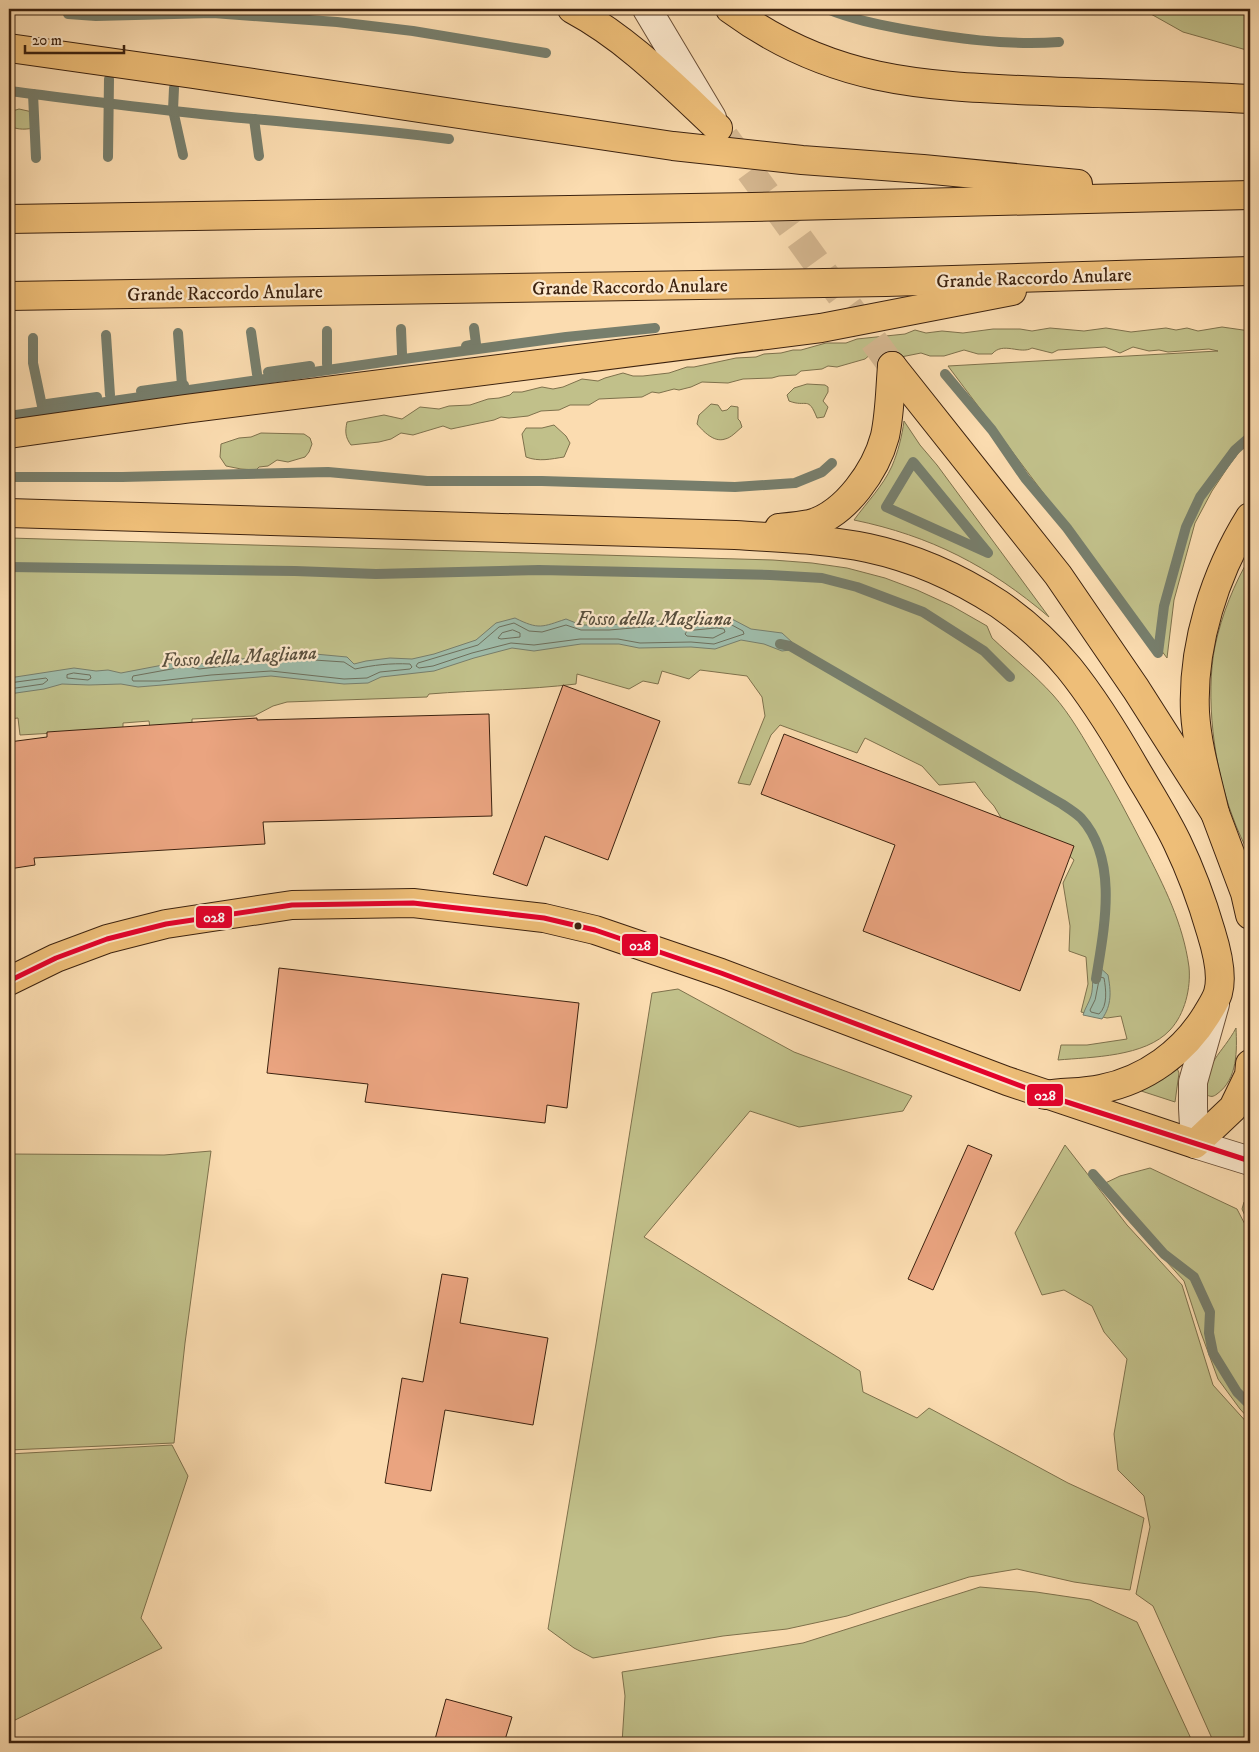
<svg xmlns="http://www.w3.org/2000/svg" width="1259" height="1752" font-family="'IM FELL DW Pica',serif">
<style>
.green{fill:#c1c08a;stroke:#7e714c}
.water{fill:#9fbcaa;stroke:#777e6c}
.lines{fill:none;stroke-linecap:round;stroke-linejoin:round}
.shore{stroke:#6e6f5c;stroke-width:1}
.stream{stroke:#777e6c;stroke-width:10}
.building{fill:#eaa480;stroke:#3c220f}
.major-tunnel{stroke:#d5b790;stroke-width:28;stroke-dasharray:28 14;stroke-linecap:butt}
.minor-casing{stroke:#6c5037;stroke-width:30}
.major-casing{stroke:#3c220f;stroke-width:30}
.highway-casing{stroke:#3c220f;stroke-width:30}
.minor{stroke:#fce8cc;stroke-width:28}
.major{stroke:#eebe78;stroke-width:28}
.highway{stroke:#eebe78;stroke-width:28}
.bus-1-casing{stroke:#fce8cc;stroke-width:9}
.bus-1{stroke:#e4002b;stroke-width:5}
.bus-dot{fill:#3c220f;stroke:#fce8cc;stroke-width:2}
.labels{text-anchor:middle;stroke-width:4.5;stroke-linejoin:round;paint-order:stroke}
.street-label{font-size:19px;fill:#3c220f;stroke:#fce8cc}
.water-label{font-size:20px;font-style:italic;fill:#5a503e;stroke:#fce8cc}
.line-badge{stroke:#fce8cc;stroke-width:2}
.badge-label{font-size:14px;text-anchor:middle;font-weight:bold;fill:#fff}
</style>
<rect width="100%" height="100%" fill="#fbdcb0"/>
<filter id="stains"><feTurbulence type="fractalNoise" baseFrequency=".004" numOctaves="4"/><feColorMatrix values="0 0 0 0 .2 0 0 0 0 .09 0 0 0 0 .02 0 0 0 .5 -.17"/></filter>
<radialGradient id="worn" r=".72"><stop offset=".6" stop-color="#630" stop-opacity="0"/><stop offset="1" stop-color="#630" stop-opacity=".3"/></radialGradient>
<g class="green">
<path d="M 1142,9 L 1250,9 L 1250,51 L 1183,32 Z"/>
<path d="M 19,109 L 37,113 L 37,127 C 27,130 18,130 9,126 L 9,112 Z"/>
<path d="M 1222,327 L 1250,331 L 1250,348 L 1244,350 L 1250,350 L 1250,438 L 1230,464 L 1212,491 L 1195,523 L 1174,600 L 1167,658 L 948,366 L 1218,351 L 1209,349 L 1168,352 L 1159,350 L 1149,351 L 1133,347 L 1120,353 L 1105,347 L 1058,350 L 1052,353 L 1032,348 C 1020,355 1003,341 992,354 L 978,354 L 964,350 L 944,356 L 930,356 L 921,353 L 901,357 L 888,353 L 878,354 L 872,353 L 865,359 L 837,367 L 828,366 L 822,369 L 801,371 L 796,375 L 779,376 L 772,378 L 743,379 L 728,383 L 702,382 L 691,387 L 679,390 L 674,389 L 659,393 L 652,392 L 642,397 L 599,399 L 589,405 L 570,405 L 559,410 L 541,411 L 528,416 L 509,418 L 501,417 L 494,420 L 451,429 L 443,426 L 413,435 L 401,433 L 391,439 L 379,442 L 351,445 C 345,437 345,431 347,422 L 384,415 L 402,419 L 420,407 L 439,409 L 449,406 L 470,405 L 488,399 L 499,398 L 510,395 L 513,392 L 522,392 L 542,387 L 553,389 L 563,387 L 582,379 L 598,381 L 605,378 L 623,373 L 633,376 L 643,376 L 669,373 L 687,367 L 694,367 L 736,358 L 756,357 L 764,354 L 781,353 L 793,350 L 801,350 L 826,343 L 846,343 L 857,339 L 905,334 L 915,330 L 926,333 L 942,331 L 963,333 L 993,329 L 1020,329 L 1032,331 L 1050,328 L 1084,331 L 1106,328 L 1131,332 L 1166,328 L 1176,330 L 1187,328 L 1198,331 Z"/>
<path d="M 807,384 L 825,385 L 828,387 L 828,392 L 823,401 L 828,407 L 824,417 L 817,418 C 808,395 807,408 789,401 L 787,395 L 794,388 Z"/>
<path d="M 711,404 L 718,405 L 722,411 L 727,410 L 731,406 L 738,407 L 738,419 L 740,421 L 742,427 C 737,431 731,438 725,439 C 714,443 703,431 697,424 L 699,415 Z"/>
<path d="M 904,421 L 920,445 L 937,465 L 1049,617 C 989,566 931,536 854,520 C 867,502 883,486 892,466 C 898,452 902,436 904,421 Z"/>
<path d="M 554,425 L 566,436 L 570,443 L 564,457 C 551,459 539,462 526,457 L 522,434 L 526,428 L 542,428 Z"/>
<path d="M 261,433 L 304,434 L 310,438 L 312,444 L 309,452 L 305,457 L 288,462 L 277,460 L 268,466 L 259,467 L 256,470 L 241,469 L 226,466 L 220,457 L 221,444 L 239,438 L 251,437 Z"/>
<path d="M 9,538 L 773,560 L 812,563 L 847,568 L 885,578 L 917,590 L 952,606 L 987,626 L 992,638 C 1012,657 1034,674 1053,695 C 1070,714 1084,739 1097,761 C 1114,789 1129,818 1144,847 C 1164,886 1183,923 1189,967 C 1191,988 1185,1014 1170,1030 C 1145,1057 1092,1057 1058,1060 L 1061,1045 L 1087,1045 L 1127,1039 L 1121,1016 L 1107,1018 L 1081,1012 L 1088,984 L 1086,957 L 1069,951 L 1070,926 L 1063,883 L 1074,860 L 1066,853 L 1009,831 L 994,806 L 985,796 L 975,782 L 939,785 L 922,766 L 865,738 L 857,753 L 780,725 L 771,735 L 750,785 L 738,783 L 765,716 L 762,697 L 747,676 L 700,670 L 689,679 L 662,671 L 658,684 L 643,681 L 629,689 L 577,674 L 576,684 C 527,690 478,690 429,694 L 427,697 L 287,702 L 273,706 L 254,716 L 192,719 L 192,726 L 150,728 L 149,721 L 123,723 L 123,729 L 20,735 L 18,718 L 9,719 Z"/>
<path d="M 1250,557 L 1250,857 C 1244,843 1237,830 1232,815 C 1214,768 1205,696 1215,646 C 1222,614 1234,584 1250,557 Z"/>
<path d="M 678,989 L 794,1052 L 912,1096 L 903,1111 L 799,1127 L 750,1111 L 644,1237 L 860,1371 L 863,1392 L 917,1418 L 929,1408 L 1068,1483 L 1144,1518 L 1130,1590 L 1074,1582 L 1017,1569 L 969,1577 L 847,1616 L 787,1629 L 723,1636 L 593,1658 L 574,1648 L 548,1629 L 596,1344 L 652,993 Z"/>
<path d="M 1236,1028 C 1237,1050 1238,1079 1217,1094 C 1213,1097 1211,1097 1207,1095 C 1203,1063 1223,1053 1236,1028 Z"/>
<path d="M 1177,1068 L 1179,1073 L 1175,1102 L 1132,1088 Z"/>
<path d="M 1065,1145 L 1127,1225 L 1182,1285 L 1213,1385 L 1250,1426 L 1250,1490 L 1245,1503 L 1250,1516 L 1250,1743 L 1214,1743 L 1153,1606 L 1136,1594 L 1150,1527 L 1144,1496 L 1118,1470 L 1114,1434 L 1127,1359 L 1104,1332 L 1092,1306 L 1064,1290 L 1042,1295 L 1015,1233 Z"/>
<path d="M 211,1151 L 185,1343 L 174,1443 L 9,1450 L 9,1154 L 164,1155 Z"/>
<path d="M 1150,1168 L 1237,1209 L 1250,1234 L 1250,1420 L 1240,1409 L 1218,1379 L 1201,1333 L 1184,1281 L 1099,1186 L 1120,1176 Z"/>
<path d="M 1244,1202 L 1250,1205 L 1250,1227 L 1242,1209 Z"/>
<path d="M 172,1445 L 188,1476 L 141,1618 L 162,1648 L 9,1723 L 9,1454 Z"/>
<path d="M 980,1587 L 1036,1592 L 1090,1600 L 1137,1622 L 1193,1743 L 622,1743 L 625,1696 L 622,1672 L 803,1643 Z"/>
</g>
<g class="water">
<path d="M 717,616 L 732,619 L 751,629 L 782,633 L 793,643 L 790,650 L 782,651 L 764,644 L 741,640 L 715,649 L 691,647 L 639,648 L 619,644 L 581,644 L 534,651 L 512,648 L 474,658 L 434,671 L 381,677 L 368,683 L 344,684 L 271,676 L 138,687 L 121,684 L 89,685 L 62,684 L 44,689 L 9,694 L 9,678 L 74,668 L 96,671 L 108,670 L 121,673 L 189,660 L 199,664 L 259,657 L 315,654 L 347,657 L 354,664 L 366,661 L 390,658 L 412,659 L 434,654 L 476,640 L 496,623 L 515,618 C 539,630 542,627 566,619 L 581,625 L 609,625 L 656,621 L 674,621 Z"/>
<path d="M 1096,964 L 1108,975 C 1111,991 1112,1005 1102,1019 L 1083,1015 C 1085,1008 1089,1003 1091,996 C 1094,986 1091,974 1096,964 Z"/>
</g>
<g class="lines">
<g class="shore">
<path d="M 717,621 L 730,624 L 743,631 L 744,634 L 714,644 L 691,642 L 640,643 L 618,639 L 580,639 L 534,645 L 511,643 L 472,653 L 433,666 L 419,668 L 416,666 L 418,663 L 478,645 L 499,627 L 514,623 L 529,631 L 542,632 L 566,625 L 581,630 L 609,630 L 656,626 L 675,626 Z"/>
<path d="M 717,628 L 724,629 L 725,632 L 713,638 L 687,636 L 685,634 L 687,631 Z"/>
<path d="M 513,630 L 520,633 L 520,637 L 501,639 L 498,638 L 502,633 Z"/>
<path d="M 299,659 L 344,662 L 355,669 C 374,665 390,663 410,664 L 412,667 L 410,669 L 380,672 L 367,678 L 344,679 L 271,671 L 211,675 L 160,681 L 133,681 L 132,679 L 133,676 L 188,666 L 199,669 L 260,662 Z"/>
<path d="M 74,673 L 90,675 L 91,678 L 88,680 L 67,678 L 67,675 Z"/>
<path d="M 9,683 L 46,678 L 48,680 L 43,684 L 9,689"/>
<path d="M 1100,977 L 1104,978 C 1106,989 1108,1006 1099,1014 L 1091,1012 L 1090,1010 L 1095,1000 Z"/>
</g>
<g class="stream">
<path d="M 827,9 C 851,19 876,24 902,29 C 953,38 1007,46 1059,42"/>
<path d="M 68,14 L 96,16 L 213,13 L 337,22 L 413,31 L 546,53"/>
<path d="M 174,88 L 173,110 L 183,155"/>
<path d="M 9,91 C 90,101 171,112 253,119 C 318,125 384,130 449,139"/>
<path d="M 33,94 L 36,158"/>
<path d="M 254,119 L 259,156"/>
<path d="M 108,157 L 109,79"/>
<path d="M 401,329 L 402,354"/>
<path d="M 327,331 L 327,364"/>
<path d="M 251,332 L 257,374"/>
<path d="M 178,333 L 182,385"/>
<path d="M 106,335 L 110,395"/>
<path d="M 33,338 L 33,363 L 42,406"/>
<path d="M 466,346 L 476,344 L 474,328"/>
<path d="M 268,372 L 310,366"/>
<path d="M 945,374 L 992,430 L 1025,478 L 1067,528 L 1158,653 L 1164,606 L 1186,527 L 1200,497 L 1235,450 L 1250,437"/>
<path d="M 141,391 L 184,385"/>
<path d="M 47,404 L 97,397"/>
<path d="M 9,416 L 411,358 L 566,337 L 655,328"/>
<path d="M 913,462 L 886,507 L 988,553 L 914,463"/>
<path d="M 9,477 L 122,477 L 328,472 L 427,481 L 542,481 L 735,487 L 795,483 L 822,472 L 832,463"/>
<path d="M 9,567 L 295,571 L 376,574 L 539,570 L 770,575 L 822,578 L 857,587 L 923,612 L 984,651 L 1010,677"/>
<path d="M 780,644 L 790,646 L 1062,804 C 1068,808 1076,813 1081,818 C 1119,860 1104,929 1096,979"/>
<path d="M 1093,1174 L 1164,1254 L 1194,1277 L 1210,1312 L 1209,1333 L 1213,1353 L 1237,1392 L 1250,1405"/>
</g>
</g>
<g class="building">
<path d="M 563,685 L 660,721 L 608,860 L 545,836 L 527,886 L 493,874 Z"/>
<path d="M 489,714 L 492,816 L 263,822 L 265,844 L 34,858 L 35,865 L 9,869 L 9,742 L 47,737 L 47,732 L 257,718 L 257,720 Z"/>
<path d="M 784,734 L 1074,846 L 1020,991 L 863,931 L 895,845 L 761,794 Z"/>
<path d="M 279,968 L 579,1003 L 567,1108 L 547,1105 L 545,1123 L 365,1102 L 368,1084 L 267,1073 Z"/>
<path d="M 968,1145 L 992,1155 L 933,1290 L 908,1279 Z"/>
<path d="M 442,1274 L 468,1278 L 460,1323 L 548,1338 L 533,1425 L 445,1410 L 431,1491 L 385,1483 L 402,1378 L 423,1382 Z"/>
<path d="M 446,1699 L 512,1717 L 504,1743 L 434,1743 Z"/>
</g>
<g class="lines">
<path class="major-tunnel" d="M 725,137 L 892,366"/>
<g class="minor-casing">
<g id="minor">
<path d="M 647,9 L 712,118"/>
<path d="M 1215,1004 L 1193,1082 L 1193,1108 L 1195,1144 L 1250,1161"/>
</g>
</g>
<g class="major-casing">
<g id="major">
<path d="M 572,9 C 628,39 672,85 718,128"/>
<path d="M 892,366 L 1058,575 L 1136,689 L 1215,813 L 1245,893 L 1250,915"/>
<path d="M 9,513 L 735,535 C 778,538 826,539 868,548 C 915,558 959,578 999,604 C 1025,622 1049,644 1069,668 C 1094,699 1115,733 1135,768 C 1149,792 1165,817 1177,842 C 1191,871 1202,901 1211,932 C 1216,948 1223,976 1218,993 C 1216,1000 1211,1007 1207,1014 C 1184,1052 1146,1080 1101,1089 C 1083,1093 1063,1092 1045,1095"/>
<path d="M 779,528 C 789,527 800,526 810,524 C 846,514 876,470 885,436 C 890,413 890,389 892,366"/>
<path d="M 9,981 L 56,958 L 107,939 L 166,924 L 292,905 L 413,903 L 544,918 L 595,930 L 721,973 L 1007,1081 L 1195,1144 L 1233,1108 L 1249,1075 L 1250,1064"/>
</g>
</g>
<g class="highway-casing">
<g id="highway">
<path d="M 730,9 C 831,83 922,86 1042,91 C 1111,94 1181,95 1250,99"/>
<path d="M 9,48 L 193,74 L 673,146 L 802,160 L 923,169 L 1078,184"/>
<path d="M 9,219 L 752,207 L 1250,195"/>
<path d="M 9,296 L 886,282 L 1250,271"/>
<path d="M 9,434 L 185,409 L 821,328 L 1012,291"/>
<path d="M 1215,813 C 1207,779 1197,746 1195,712 C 1192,645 1215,573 1250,517"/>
</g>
</g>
<use href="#minor" class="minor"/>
<use href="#major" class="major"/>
<use href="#highway" class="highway"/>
<g class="bus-1-casing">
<path id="bus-1" d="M 9,981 L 56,958 L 107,939 L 166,924 L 292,905 L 413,903 L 544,918 L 595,930 L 721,973 L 1045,1095 L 1250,1161"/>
</g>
<use href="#bus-1" class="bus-1"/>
</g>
<circle class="bus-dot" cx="578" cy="926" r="4.5"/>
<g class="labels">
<g class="street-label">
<text transform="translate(1034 277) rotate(-2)" y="7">Grande Raccordo Anulare</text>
<text transform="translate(630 286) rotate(-1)" y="7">Grande Raccordo Anulare</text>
<text transform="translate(225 292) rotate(-1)" y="7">Grande Raccordo Anulare</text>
</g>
<g class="water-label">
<text x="654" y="625">Fosso della Magliana</text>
<text transform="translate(239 656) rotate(-3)" y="7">Fosso della Magliana</text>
</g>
</g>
<g class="line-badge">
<rect x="195" y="905" width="38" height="24" rx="5" fill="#e4002b"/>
<rect x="621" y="933" width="38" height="24" rx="5" fill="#e4002b"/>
<rect x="1026" y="1083" width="38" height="24" rx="5" fill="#e4002b"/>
</g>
<g class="badge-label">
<text x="214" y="922">028</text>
<text x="640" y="950">028</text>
<text x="1045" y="1100">028</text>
</g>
<rect width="1259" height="1752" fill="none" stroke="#fbdcb0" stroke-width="30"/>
<rect x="10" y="10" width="1239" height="1732" fill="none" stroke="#3c220f" stroke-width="2.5"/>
<rect x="15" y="15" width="1229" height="1722" fill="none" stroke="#3c220f"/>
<path d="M25 45v8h99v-8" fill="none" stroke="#3c220f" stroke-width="2.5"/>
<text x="32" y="45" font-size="15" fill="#3c220f" stroke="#fce8cc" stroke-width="4" paint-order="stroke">20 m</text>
<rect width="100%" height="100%" filter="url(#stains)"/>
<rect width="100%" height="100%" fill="url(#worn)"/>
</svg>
